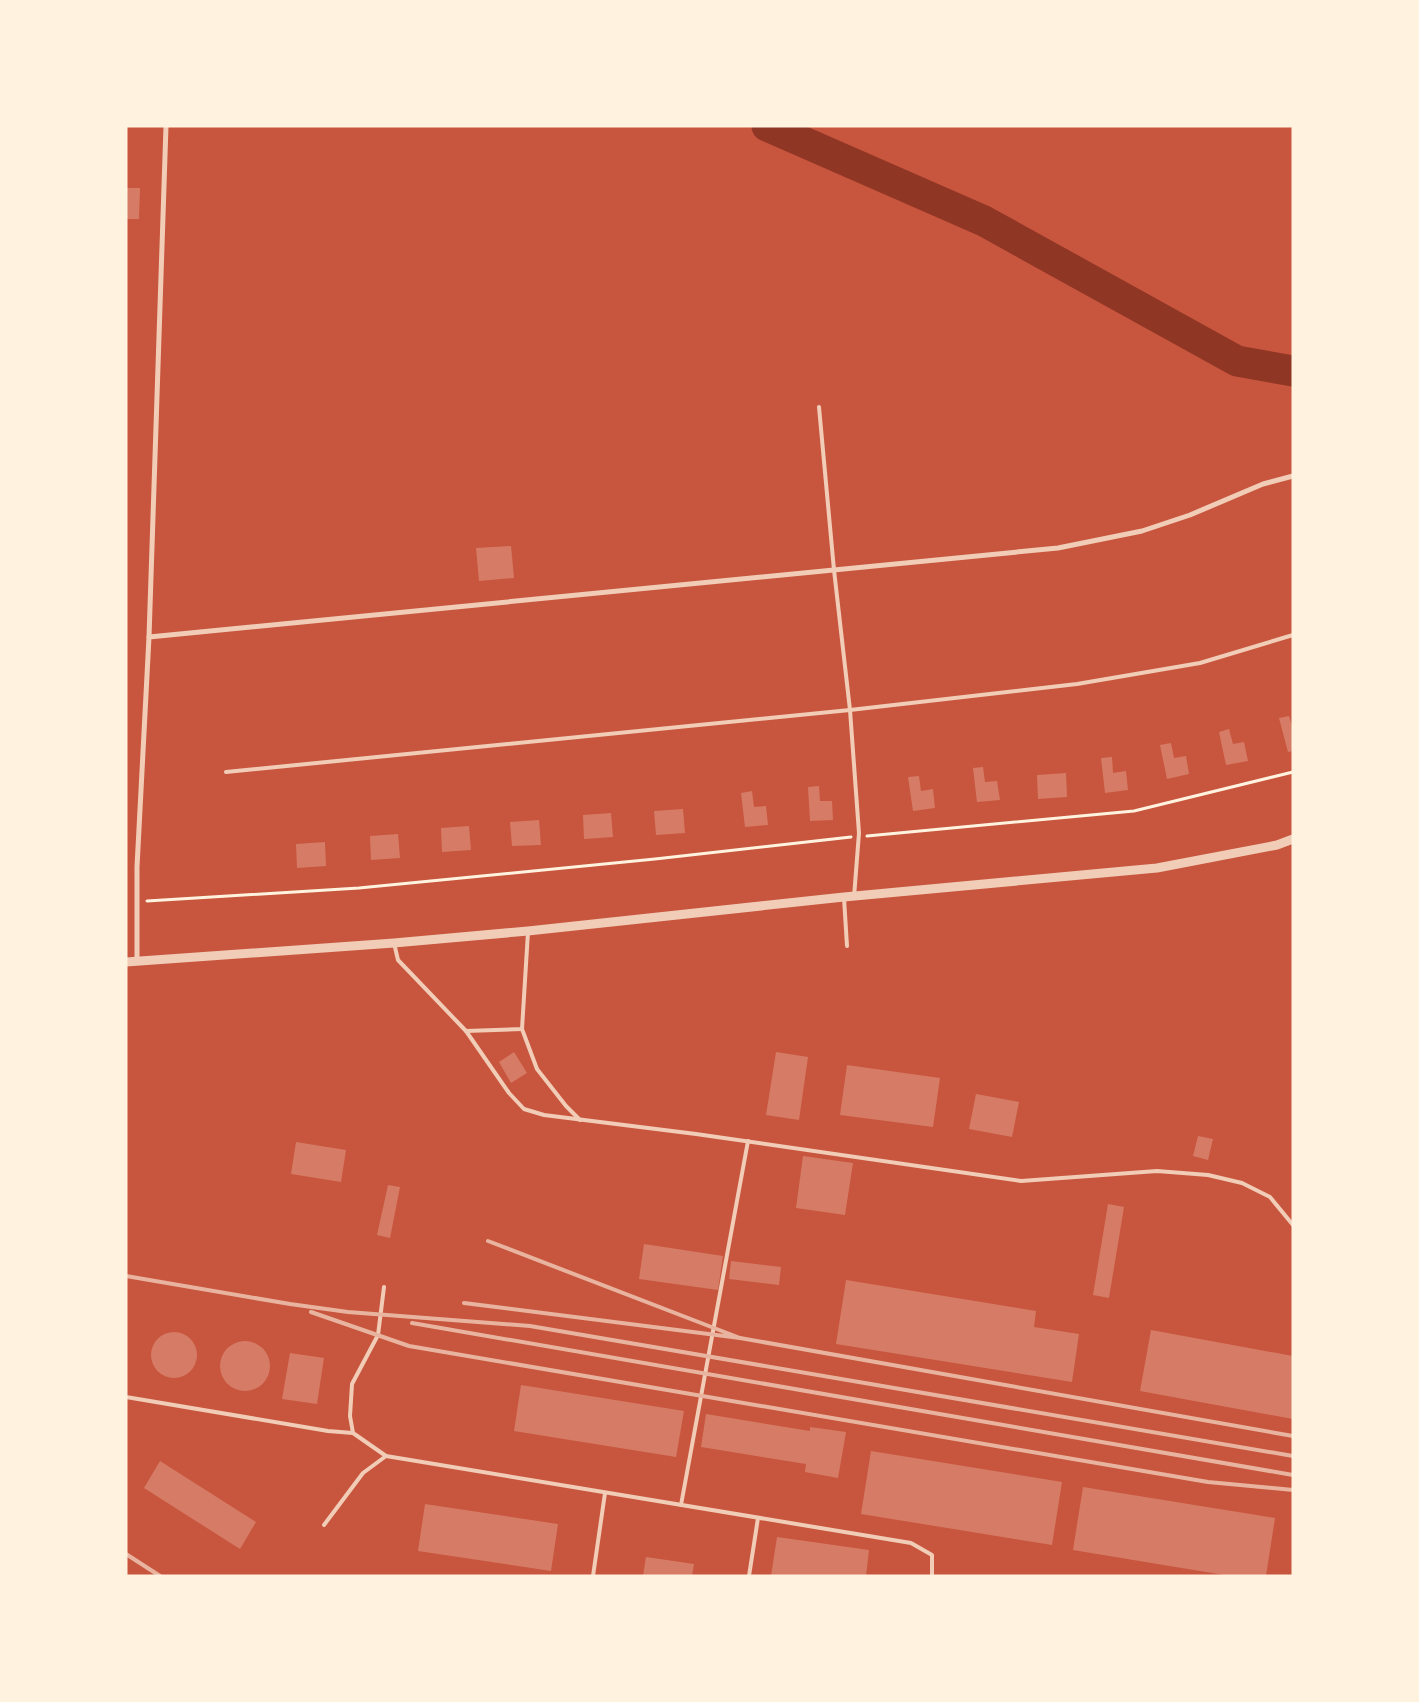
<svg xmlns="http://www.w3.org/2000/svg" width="1419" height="1702" font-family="Commissioner,sans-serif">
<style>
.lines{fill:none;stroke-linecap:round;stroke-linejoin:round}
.river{stroke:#8f3625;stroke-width:31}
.building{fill:#d67c66}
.path{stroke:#fff3e0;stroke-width:3}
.service{stroke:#f1ccb7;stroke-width:4}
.minor{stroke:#f1ccb7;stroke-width:5}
.tertiary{stroke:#f1ccb7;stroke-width:9}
.rail{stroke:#e9b49f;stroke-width:4}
</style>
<rect width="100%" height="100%" fill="#c8553d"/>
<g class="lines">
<path class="river" d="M 767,126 L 984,221 L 1237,361 L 1293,371"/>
</g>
<g class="building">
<path d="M 126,188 L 140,188 L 139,219 L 126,219 Z"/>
<path d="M 511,546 L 514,578 L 479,581 L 476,548 Z"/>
<path d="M 1289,716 L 1293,729 L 1293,751 L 1288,752 L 1279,718 Z"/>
<path d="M 1229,729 L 1233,744 L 1244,742 L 1248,761 L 1226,765 L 1219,732 Z"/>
<path d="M 1171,743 L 1174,758 L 1186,756 L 1189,774 L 1167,779 L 1160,745 Z"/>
<path d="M 1112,757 L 1113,773 L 1126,771 L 1128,790 L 1105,793 L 1101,758 Z"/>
<path d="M 983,767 L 985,782 L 997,781 L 1000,800 L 977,802 L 973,768 Z"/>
<path d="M 1066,773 L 1067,797 L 1038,799 L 1037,775 Z"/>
<path d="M 919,776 L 921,791 L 933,789 L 935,808 L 913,811 L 908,777 Z"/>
<path d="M 819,786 L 820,801 L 832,801 L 833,820 L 810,821 L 808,787 Z"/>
<path d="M 752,791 L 754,807 L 766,806 L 768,825 L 745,827 L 741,793 Z"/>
<path d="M 683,809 L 685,833 L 656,835 L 654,811 Z"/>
<path d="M 611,813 L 613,837 L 584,839 L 583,815 Z"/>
<path d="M 539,820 L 541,845 L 512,846 L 510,822 Z"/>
<path d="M 469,826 L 471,850 L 442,852 L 441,828 Z"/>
<path d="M 398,834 L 400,858 L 371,860 L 370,836 Z"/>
<path d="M 325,842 L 326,866 L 297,868 L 296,844 Z"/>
<path d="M 514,1052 L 527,1073 L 511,1083 L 499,1062 Z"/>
<path d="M 776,1052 L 808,1057 L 799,1120 L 766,1115 Z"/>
<path d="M 847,1065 L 940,1078 L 933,1127 L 840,1115 Z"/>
<path d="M 976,1094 L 1019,1102 L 1012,1137 L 969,1129 Z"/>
<path d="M 1198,1136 L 1213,1139 L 1208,1160 L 1193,1156 Z"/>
<path d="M 296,1142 L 346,1150 L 341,1182 L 291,1174 Z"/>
<path d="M 803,1156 L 853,1163 L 845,1215 L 796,1208 Z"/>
<path d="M 388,1185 L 400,1187 L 390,1238 L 377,1235 Z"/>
<path d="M 1108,1204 L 1124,1207 L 1109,1298 L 1093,1295 Z"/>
<path d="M 644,1244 L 723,1256 L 718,1290 L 639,1279 Z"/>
<path d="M 731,1261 L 781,1267 L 779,1285 L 729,1279 Z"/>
<path d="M 846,1280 L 1036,1311 L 1034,1327 L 1079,1334 L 1072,1382 L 836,1344 Z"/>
<path d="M 1151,1330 L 1293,1356 L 1293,1419 L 1140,1391 Z"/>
<circle cx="174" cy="1355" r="23"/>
<circle cx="245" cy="1366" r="25"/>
<path d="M 290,1353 L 324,1358 L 317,1404 L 282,1399 Z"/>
<path d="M 521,1385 L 684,1411 L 676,1457 L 514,1431 Z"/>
<path d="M 706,1414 L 810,1431 L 810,1427 L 846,1432 L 838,1478 L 805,1472 L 806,1464 L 701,1447 Z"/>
<path d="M 871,1451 L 1062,1482 L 1052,1545 L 861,1514 Z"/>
<path d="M 160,1461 L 256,1522 L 240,1549 L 144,1488 Z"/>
<path d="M 1083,1487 L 1275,1518 L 1266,1576 L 1230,1576 L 1073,1550 Z"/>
<path d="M 425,1504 L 558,1524 L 551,1571 L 418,1551 Z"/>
<path d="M 777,1537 L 869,1550 L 866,1576 L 771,1576 Z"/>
<path d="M 646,1557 L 694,1564 L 692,1576 L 643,1576 Z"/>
</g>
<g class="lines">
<g class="path">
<path d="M 867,836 L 1134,811 L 1293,772"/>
<path d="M 147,901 L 359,888 L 655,859 L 851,837"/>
</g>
<g class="service">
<path d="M 819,407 L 834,570 L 850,710 L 859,833 L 854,897"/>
<path d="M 226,772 L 850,710 L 1077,684 L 1200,663 L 1293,635"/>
<path d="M 844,898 L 847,946"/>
<path d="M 394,943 L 398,960 L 466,1031 L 522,1029 L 528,932"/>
<path d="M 522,1029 L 537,1069 L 566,1106 L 580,1120"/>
<path d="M 466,1031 L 509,1093 L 524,1109 L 544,1115 L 696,1134 L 1021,1181 L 1157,1171 L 1208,1175 L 1242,1183 L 1270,1197 L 1293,1225"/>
<path d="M 384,1287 L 378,1335 L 352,1384 L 350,1416 L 353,1433 L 386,1456 L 911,1543 L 932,1555 L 932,1576"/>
<path d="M 126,1397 L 328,1431 L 353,1433"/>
<path d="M 681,1505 L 748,1141"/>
<path d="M 324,1525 L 363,1473 L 386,1456"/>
<path d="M 593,1576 L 605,1493"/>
<path d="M 749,1576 L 758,1518"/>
</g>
<g class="minor">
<path d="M 149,637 L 1058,548 L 1142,531 L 1190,515 L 1263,484 L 1293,476"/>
<path d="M 137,961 L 137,867 L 149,637 L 166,126"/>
</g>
<path class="tertiary" d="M 126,962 L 394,943 L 528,931 L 844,897 L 1157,868 L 1277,845 L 1293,839"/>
<g class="rail">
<path d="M 126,1276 L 290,1304 L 348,1312 L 530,1326 L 1293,1456"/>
<path d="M 464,1303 L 740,1338 L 488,1241"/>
<path d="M 311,1312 L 409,1346 L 1208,1482 L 1293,1490"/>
<path d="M 412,1323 L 1293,1475"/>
<path d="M 740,1338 L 1293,1436"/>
<path d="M 126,1554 L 160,1576"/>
</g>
</g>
<rect width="1419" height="1702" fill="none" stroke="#fff3e0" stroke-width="255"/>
</svg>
